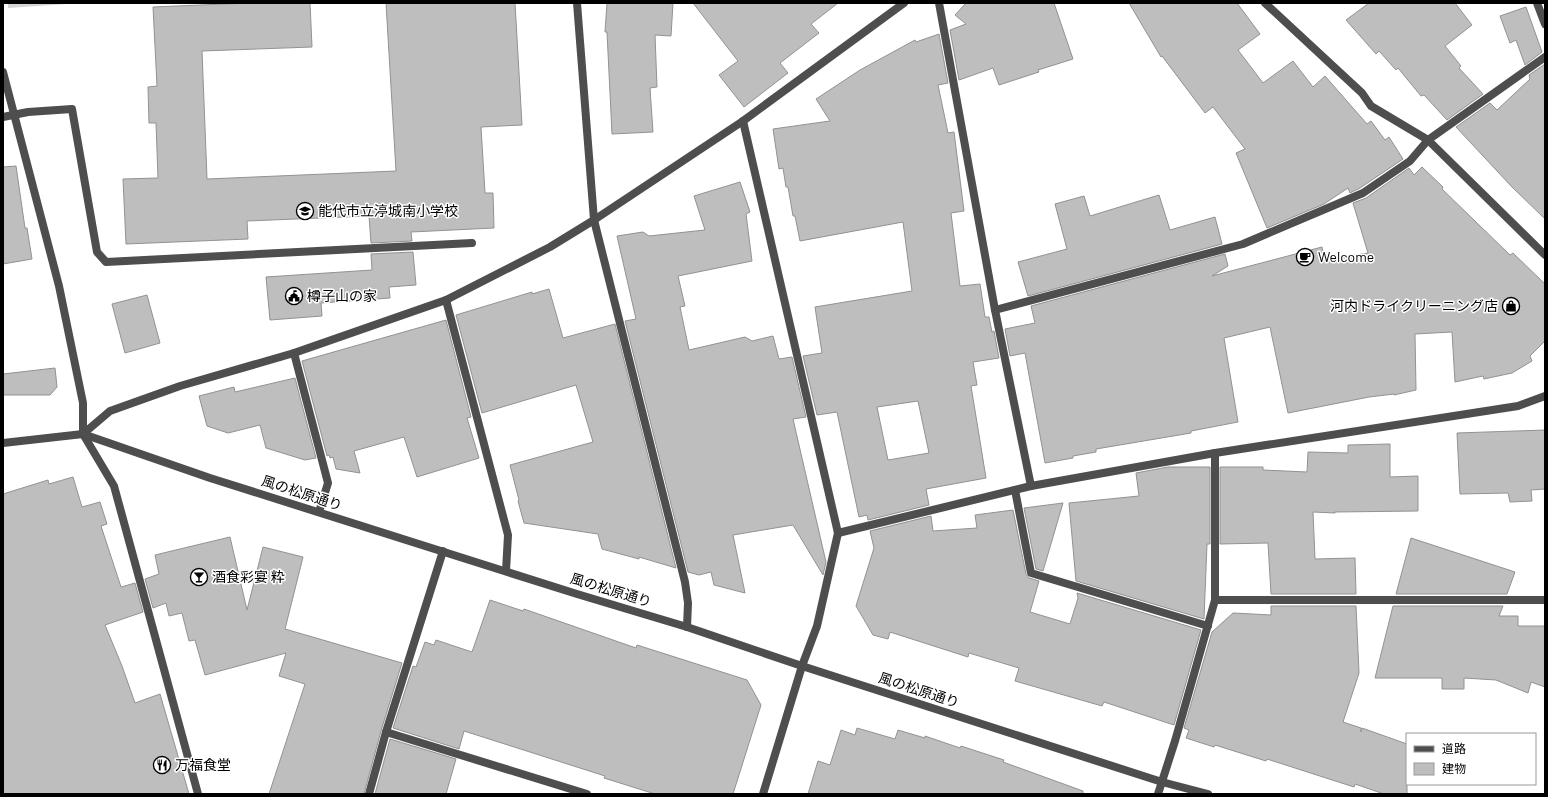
<svg xmlns="http://www.w3.org/2000/svg" width="1548" height="797" font-family="Barlow,'Noto Sans JP',sans-serif">
<style>
.garden{fill:#d5d5d5}
.building{fill:#bebebe;stroke:#929292;fill-rule:evenodd}
.lines{fill:none;stroke-linecap:round;stroke-linejoin:round}
.service{stroke:#4e4e4e;stroke-width:8}
.minor{stroke:#4e4e4e;stroke-width:8}
.tertiary{stroke:#4e4e4e;stroke-width:8}
.labels{text-anchor:middle;stroke-width:3;stroke-linejoin:round;paint-order:stroke}
.poi-label{font-size:14px;fill:#000;stroke:#fff;text-anchor:start}
.street-label{font-size:14px;fill:#000;stroke:#fff}
</style>
<rect width="100%" height="100%" fill="#fff"/>
<path class="garden" d="M 8,3 L 82,3 L 8,8 Z"/>
<g class="building">
<path d="M 249,3 L 310,3 L 312,47 L 202,51 L 207,179 L 396,171 L 386,3 L 515,3 L 522,125 L 481,127 L 485,193 L 493,193 L 494,228 L 411,232 L 412,241 L 371,243 L 369,216 L 247,221 L 248,239 L 126,244 L 123,179 L 158,178 L 156,123 L 149,123 L 148,87 L 157,86 L 153,7 Z"/>
<path d="M 607,3 L 673,3 L 671,36 L 655,35 L 657,87 L 650,88 L 653,132 L 612,134 L 607,32 L 605,32 Z"/>
<path d="M 693,3 L 838,3 L 811,24 L 819,33 L 780,63 L 788,73 L 744,107 L 719,75 L 738,61 Z"/>
<path d="M 966,3 L 1054,3 L 1073,59 L 1038,70 L 1039,72 L 999,85 L 993,68 L 959,80 L 950,30 L 966,24 L 955,15 Z"/>
<path d="M 1129,3 L 1237,3 L 1260,34 L 1238,50 L 1263,83 L 1293,61 L 1313,87 L 1325,76 L 1367,124 L 1371,121 L 1385,140 L 1389,137 L 1403,159 L 1360,188 L 1350,193 L 1348,188 L 1324,204 L 1267,228 L 1236,153 L 1245,149 L 1213,107 L 1205,113 L 1162,56 L 1161,57 Z"/>
<path d="M 1369,3 L 1455,3 L 1472,25 L 1445,46 L 1461,66 L 1459,68 L 1483,94 L 1447,120 L 1424,95 L 1421,96 L 1398,68 L 1396,70 L 1379,51 L 1376,54 L 1346,20 Z"/>
<path d="M 1526,7 L 1542,52 L 1525,65 L 1516,40 L 1510,43 L 1500,16 Z"/>
<path d="M 939,34 L 948,83 L 938,85 L 948,133 L 954,132 L 964,211 L 951,213 L 960,286 L 980,284 L 985,317 L 989,317 L 992,332 L 994,331 L 999,358 L 973,362 L 977,385 L 971,386 L 986,478 L 926,489 L 929,505 L 868,520 L 867,515 L 859,517 L 837,412 L 817,415 L 803,356 L 822,353 L 815,307 L 912,291 L 903,222 L 800,241 L 795,216 L 793,216 L 788,187 L 786,187 L 783,168 L 779,169 L 773,129 L 830,121 L 816,99 L 860,70 L 915,40 L 916,42 ZM 918,401 L 929,453 L 888,460 L 877,407 Z"/>
<path d="M 1545,64 L 1545,219 L 1511,186 L 1456,127 L 1490,103 L 1497,110 L 1530,79 L 1529,75 Z"/>
<path d="M 16,166 L 25,228 L 27,228 L 32,259 L 3,264 L 3,167 Z"/>
<path d="M 1422,167 L 1443,187 L 1442,189 L 1510,255 L 1513,253 L 1545,284 L 1545,341 L 1530,356 L 1532,361 L 1512,373 L 1484,379 L 1483,376 L 1455,382 L 1452,332 L 1415,334 L 1416,390 L 1394,395 L 1394,394 L 1369,397 L 1288,413 L 1270,327 L 1224,338 L 1238,422 L 1191,431 L 1191,433 L 1096,449 L 1096,452 L 1073,456 L 1073,458 L 1045,463 L 1025,353 L 1010,356 L 1005,329 L 1035,323 L 1031,306 L 1225,254 L 1228,266 L 1212,276 L 1322,247 L 1325,260 L 1368,253 L 1353,203 L 1366,198 L 1409,168 L 1414,175 Z"/>
<path d="M 740,182 L 750,212 L 746,214 L 752,261 L 678,276 L 685,306 L 680,307 L 689,350 L 745,337 L 752,341 L 773,336 L 779,359 L 792,357 L 806,417 L 793,419 L 826,562 L 823,575 L 793,525 L 733,535 L 745,593 L 714,585 L 711,572 L 699,575 L 688,572 L 625,321 L 636,319 L 617,236 L 643,232 L 649,236 L 705,230 L 694,196 Z"/>
<path d="M 1159,195 L 1170,230 L 1215,217 L 1222,244 L 1028,296 L 1018,262 L 1067,249 L 1055,204 L 1084,196 L 1090,216 Z"/>
<path d="M 413,252 L 416,285 L 389,287 L 390,298 L 321,303 L 322,316 L 270,320 L 266,277 L 372,270 L 371,254 Z"/>
<path d="M 549,289 L 563,338 L 615,324 L 676,568 L 639,557 L 639,559 L 602,549 L 598,534 L 524,523 L 518,501 L 519,500 L 510,465 L 593,442 L 576,385 L 482,413 L 456,315 L 532,292 L 532,294 Z"/>
<path d="M 147,295 L 160,343 L 125,353 L 112,304 Z"/>
<path d="M 446,320 L 471,417 L 467,418 L 479,458 L 417,477 L 404,437 L 354,451 L 360,473 L 336,469 L 333,457 L 330,458 L 329,455 L 327,456 L 302,361 Z"/>
<path d="M 55,368 L 57,387 L 50,395 L 3,395 L 3,374 Z"/>
<path d="M 295,378 L 316,458 L 305,460 L 266,448 L 260,425 L 228,433 L 207,426 L 199,396 L 234,387 L 235,392 Z"/>
<path d="M 1545,430 L 1545,489 L 1531,490 L 1532,501 L 1510,502 L 1508,493 L 1460,494 L 1457,433 Z"/>
<path d="M 1390,444 L 1390,477 L 1418,476 L 1418,511 L 1335,512 L 1335,513 L 1313,512 L 1315,559 L 1355,558 L 1356,594 L 1271,594 L 1268,543 L 1220,544 L 1220,467 L 1263,467 L 1263,470 L 1307,472 L 1308,452 L 1348,453 L 1348,445 Z"/>
<path d="M 1168,467 L 1210,467 L 1210,544 L 1207,544 L 1204,619 L 1076,581 L 1069,503 L 1139,496 L 1136,473 Z"/>
<path d="M 73,477 L 82,507 L 100,502 L 107,524 L 101,526 L 121,587 L 135,583 L 143,612 L 105,625 L 122,666 L 135,703 L 160,694 L 189,794 L 3,794 L 3,494 L 48,480 L 49,484 Z"/>
<path d="M 1063,503 L 1043,571 L 1036,569 L 1024,508 Z"/>
<path d="M 1013,510 L 1026,574 L 1029,578 L 1039,581 L 1030,612 L 1070,624 L 1078,598 L 1077,593 L 1201,630 L 1174,725 L 1104,702 L 1102,706 L 1015,681 L 1019,668 L 969,653 L 968,657 L 890,632 L 888,639 L 873,635 L 856,606 L 874,548 L 870,531 L 931,516 L 933,531 L 977,528 L 975,515 Z"/>
<path d="M 230,537 L 247,610 L 263,547 L 303,557 L 285,629 L 402,663 L 381,731 L 364,794 L 269,794 L 305,684 L 279,676 L 286,653 L 205,675 L 195,640 L 189,641 L 182,613 L 169,616 L 166,603 L 153,608 L 145,579 L 159,574 L 155,555 Z"/>
<path d="M 1411,538 L 1515,572 L 1507,594 L 1396,594 Z"/>
<path d="M 490,600 L 523,611 L 524,609 L 636,648 L 637,645 L 747,680 L 761,705 L 733,794 L 655,794 L 604,778 L 605,776 L 464,731 L 459,749 L 393,728 L 413,666 L 416,667 L 425,642 L 434,645 L 436,640 L 472,652 Z"/>
<path d="M 1271,606 L 1356,606 L 1359,673 L 1343,722 L 1361,728 L 1361,732 L 1362,728 L 1407,744 L 1407,794 L 1384,794 L 1355,784 L 1354,787 L 1267,759 L 1266,761 L 1215,745 L 1214,747 L 1186,738 L 1189,730 L 1184,728 L 1212,632 L 1233,613 L 1271,615 Z"/>
<path d="M 1393,606 L 1503,606 L 1499,616 L 1518,616 L 1518,626 L 1545,626 L 1545,687 L 1531,682 L 1528,693 L 1496,680 L 1464,678 L 1464,689 L 1442,689 L 1442,678 L 1375,678 Z"/>
<path d="M 857,728 L 895,739 L 898,730 L 925,738 L 925,736 L 960,748 L 961,746 L 1004,760 L 1003,762 L 1083,791 L 1083,794 L 808,794 L 818,761 L 830,765 L 841,730 L 855,735 Z"/>
<path d="M 390,739 L 456,759 L 446,794 L 375,794 Z"/>
</g>
<g class="lines">
<g class="service">
<path d="M 3,117 L 28,112 L 72,109 L 97,252 L 106,262 L 472,243"/>
<path d="M 1015,490 L 1031,573 L 1208,626"/>
</g>
<g class="minor">
<path d="M 577,3 L 594,220 L 685,582 L 688,603 L 687,627"/>
<path d="M 939,3 L 995,310 L 1031,486"/>
<path d="M 1537,3 L 1545,24"/>
<path d="M 3,72 L 59,286 L 83,403 L 83,434 L 114,486 L 198,794"/>
<path d="M 743,121 L 838,533 L 817,626 L 802,666 L 763,794"/>
<path d="M 446,300 L 508,535 L 506,571"/>
<path d="M 995,310 L 1243,244 L 1363,193 L 1410,161 L 1428,140 L 1545,57"/>
<path d="M 294,353 L 328,483 L 319,512"/>
<path d="M 83,434 L 110,411 L 180,386 L 294,353 L 446,300 L 550,247 L 594,220 L 743,121 L 904,3"/>
<path d="M 838,533 L 1031,486 L 1215,453 L 1518,406 L 1545,396"/>
<path d="M 1215,600 L 1545,600"/>
<path d="M 386,732 L 587,794"/>
<path d="M 369,794 L 386,732 L 443,551"/>
<path d="M 1158,794 L 1175,741 L 1215,600 L 1215,453"/>
</g>
<g class="tertiary">
<path d="M 1265,3 L 1362,93 L 1371,106 L 1428,140 L 1545,255"/>
<path d="M 3,443 L 83,434 L 210,478 L 577,594 L 687,627 L 802,666 L 1162,782 L 1208,794"/>
</g>
</g>
<defs>
<g id="school-ring" transform="scale(0.9)"><circle r="9.5" fill="#fff" stroke="#000" stroke-width="1.5"/><path d="M0-5L7-2L0 1L-7-2ZM-4 1L0 2.5L4 1V4Q0 6-4 4Z" fill="#000"/></g>
<g id="cafe-ring" transform="scale(0.9)"><circle r="9.5" fill="#fff" stroke="#000" stroke-width="1.5"/><path d="M-5.5-4.5H6V0H3Q3 3.5 0 3.5H-2.5Q-5.5 3.5-5.5 0ZM3-3.2v2h1.7v-2ZM-6 4.5H4V6H-6Z" fill="#000"/></g>
<g id="civic-ring" transform="scale(0.9)"><circle r="9.5" fill="#fff" stroke="#000" stroke-width="1.5"/><path d="M-.6-6.5H3V-4.5H.6V-3L4-1V1h2V6H-6V1h2V-1L-.6-3ZM-1.2 2.5V6h2.4V2.5Z" fill="#000"/></g>
<g id="shop-ring" transform="scale(0.9)"><circle r="9.5" fill="#fff" stroke="#000" stroke-width="1.5"/><path d="M-5-2.5h2.3a2.7 3.5 0 0 1 5.4 0H5L5.5 6h-11ZM-1.5-2.5h3a1.5 2.3 0 0 0-3 0Z" fill="#000"/></g>
<g id="bar-ring" transform="scale(0.9)"><circle r="9.5" fill="#fff" stroke="#000" stroke-width="1.5"/><path d="M-6-5H6L.8 .8V4.5H3.5V6h-7V4.5H-.8V.8Z" fill="#000"/></g>
<g id="restaurant-ring" transform="scale(0.9)"><circle r="9.5" fill="#fff" stroke="#000" stroke-width="1.5"/><path d="M-5-6h1v4h1v-4h1v4h1v-4h1v5L-1.5 .5V6h-2V.5L-5-1ZM5-6V6H3V1.5H1.5Q1.5-4 5-6Z" fill="#000"/></g>
</defs>
<g fill-rule="evenodd">
<use href="#school-ring" x="305" y="211"/>
<use href="#cafe-ring" x="1305" y="257"/>
<use href="#civic-ring" x="294" y="296"/>
<use href="#shop-ring" x="1511" y="306"/>
<use href="#bar-ring" x="199" y="577"/>
<use href="#restaurant-ring" x="162" y="765"/>
</g>
<g class="labels">
<g class="poi-label">
<text x="318" y="216">能代市立渟城南小学校</text>
<text x="1318" y="262">Welcome</text>
<text x="307" y="301">樽子山の家</text>
<text x="1498" y="311" text-anchor="end">河内ドライクリーニング店</text>
<text x="212" y="582">酒食彩宴 粋</text>
<text x="175" y="770">万福食堂</text>
</g>
<g class="street-label">
<text transform="translate(302 493) rotate(18)" y="5">風の松原通り</text>
<text transform="translate(611 590) rotate(17)" y="5">風の松原通り</text>
<text transform="translate(919 690) rotate(18)" y="5">風の松原通り</text>
</g>
</g>
<rect width="1548" height="797" fill="none" stroke="#000000" stroke-width="8"/>
<rect x="1406" y="733" width="130" height="52" fill="#ffffff" stroke="#999999"/>
<rect x="1414" y="746" width="20" height="6" fill="#4e4e4e" stroke="#999999"/>
<text x="1442" y="753" font-size="12" fill="#000000">道路</text>
<rect x="1414" y="763" width="20" height="12" fill="#bebebe" stroke="#999999"/>
<text x="1442" y="773" font-size="12" fill="#000000">建物</text>
</svg>
